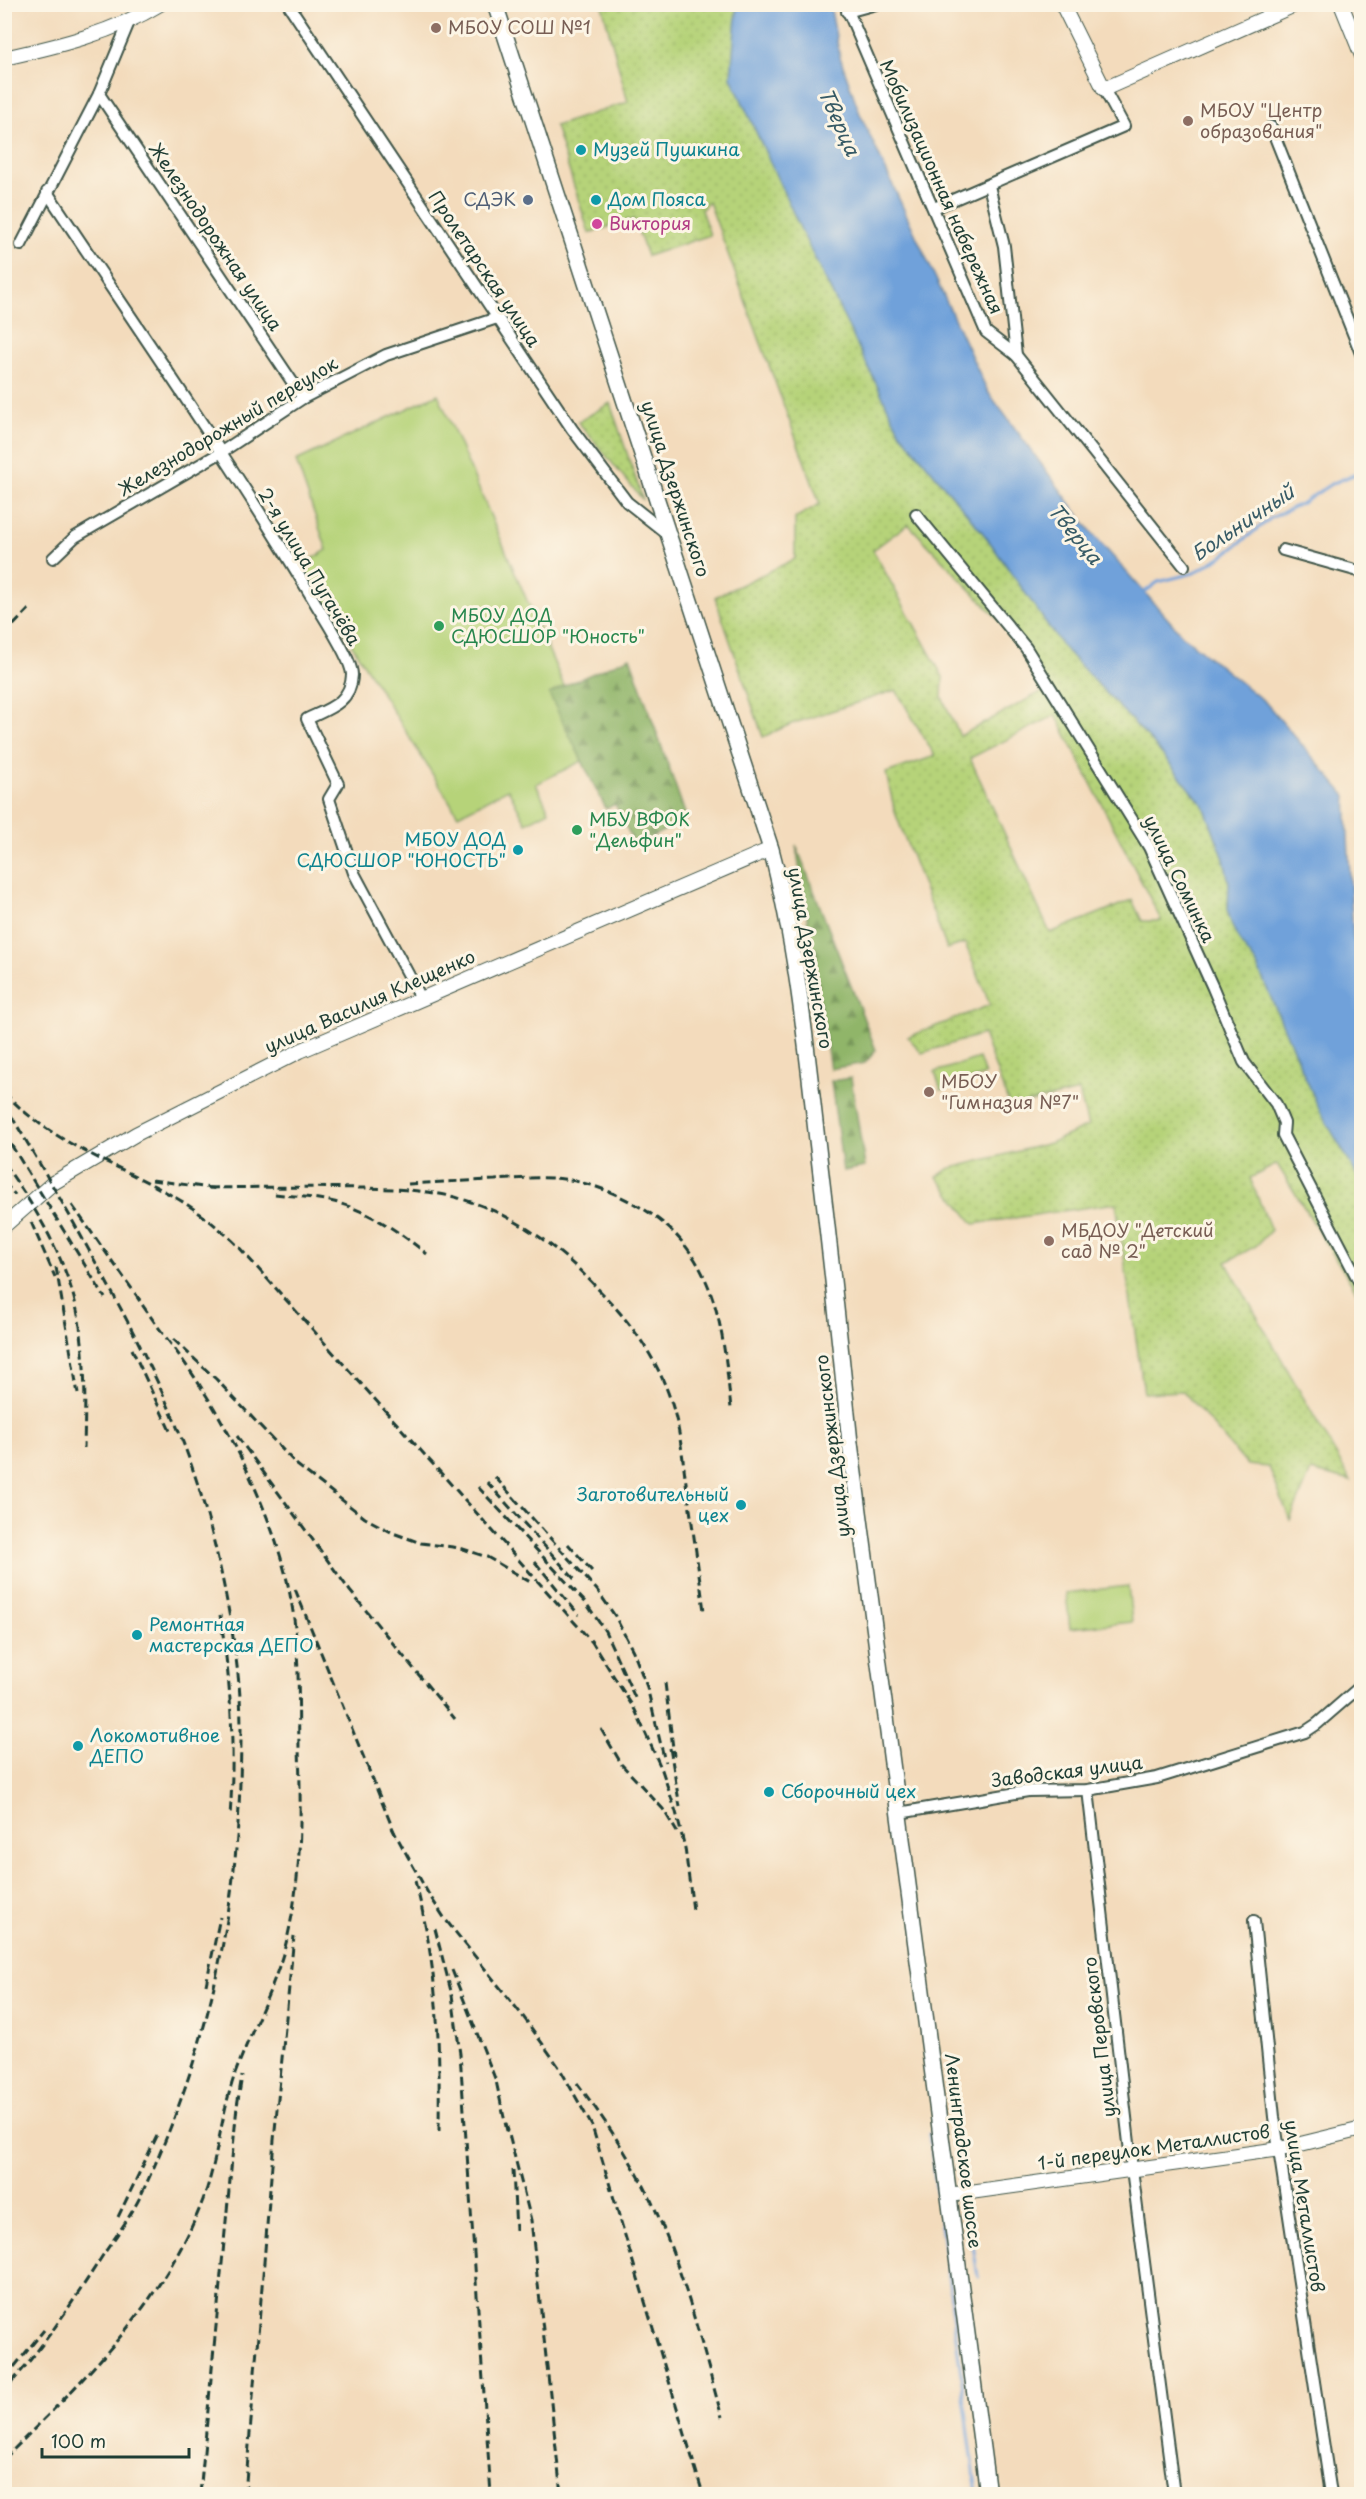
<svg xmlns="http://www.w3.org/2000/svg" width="1366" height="2499" font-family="'Playpen Sans',sans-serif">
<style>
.green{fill:url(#green-dots);stroke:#6a8856;stroke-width:1.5;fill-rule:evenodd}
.forest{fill:url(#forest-firs);stroke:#58794e;stroke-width:1.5}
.pitch{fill:#b6d379;stroke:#6a8856;stroke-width:1.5}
.water{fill:#6fa1da;stroke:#476f87;stroke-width:1.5}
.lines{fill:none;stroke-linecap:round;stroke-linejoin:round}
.stream{stroke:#6fa1da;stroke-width:3}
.minor-casing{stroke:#3f5548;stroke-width:14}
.tertiary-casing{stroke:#3f5548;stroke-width:16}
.secondary-casing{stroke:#3f5548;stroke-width:18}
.minor{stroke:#fff;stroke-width:10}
.tertiary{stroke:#fff;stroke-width:14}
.secondary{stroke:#fff;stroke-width:15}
.rail{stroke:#1f3d34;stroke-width:3;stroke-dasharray:9 4.5;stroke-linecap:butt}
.education-dot{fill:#8d6e63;stroke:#fcf5e5;stroke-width:2}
.culture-dot{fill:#0f9aa8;stroke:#fcf5e5;stroke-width:2}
.service-dot{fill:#5c6f8a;stroke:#fcf5e5;stroke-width:2}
.hotel-dot{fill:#d1479c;stroke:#fcf5e5;stroke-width:2}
.leisure-dot{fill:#2e9e5b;stroke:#fcf5e5;stroke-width:2}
.labels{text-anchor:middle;stroke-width:6;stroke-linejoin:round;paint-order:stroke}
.education-label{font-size:18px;fill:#785e54;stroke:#fcf5e5;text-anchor:start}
.culture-label{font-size:18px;fill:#0d838f;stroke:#fcf5e5;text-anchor:start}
.street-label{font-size:18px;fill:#1f3d34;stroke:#fcf5e5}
.service-label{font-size:18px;fill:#4e5e75;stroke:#fcf5e5;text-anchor:end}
.hotel-label{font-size:18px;fill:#b23c85;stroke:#fcf5e5;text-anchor:start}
.leisure-label{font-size:18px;fill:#27864d;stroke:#fcf5e5;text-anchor:start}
.water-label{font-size:20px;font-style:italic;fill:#375b66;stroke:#fcf5e5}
</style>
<defs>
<pattern id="green-dots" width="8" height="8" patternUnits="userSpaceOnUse" patternTransform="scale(1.5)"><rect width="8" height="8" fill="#b6d379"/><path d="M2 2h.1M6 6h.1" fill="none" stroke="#9cb669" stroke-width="1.8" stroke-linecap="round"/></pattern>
<pattern id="forest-firs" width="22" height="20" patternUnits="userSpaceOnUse" patternTransform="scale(1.5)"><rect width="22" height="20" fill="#90b569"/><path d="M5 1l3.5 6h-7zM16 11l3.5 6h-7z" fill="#759457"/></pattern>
</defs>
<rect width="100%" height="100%" fill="#fcf5e5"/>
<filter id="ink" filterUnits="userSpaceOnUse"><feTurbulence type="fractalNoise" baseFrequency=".0167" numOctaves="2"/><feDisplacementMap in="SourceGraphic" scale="12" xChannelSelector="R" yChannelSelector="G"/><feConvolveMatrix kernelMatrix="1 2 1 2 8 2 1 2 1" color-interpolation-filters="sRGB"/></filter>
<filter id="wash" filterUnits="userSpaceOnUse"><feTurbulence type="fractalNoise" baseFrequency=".008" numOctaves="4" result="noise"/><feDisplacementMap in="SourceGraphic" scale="24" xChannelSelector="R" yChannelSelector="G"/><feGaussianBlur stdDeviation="1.35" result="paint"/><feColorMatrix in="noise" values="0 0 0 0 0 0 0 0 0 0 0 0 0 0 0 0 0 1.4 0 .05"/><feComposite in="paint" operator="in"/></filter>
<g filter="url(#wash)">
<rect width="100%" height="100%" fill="#f3dbbc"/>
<g class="green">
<path d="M 602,5 L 737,5 L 731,77 L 802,232 L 900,432 L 987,538 L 1063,647 L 1153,743 L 1204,806 L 1224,859 L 1229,883 L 1228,912 L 1232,926 L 1242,945 L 1256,963 L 1320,1111 L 1361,1182 L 1361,1299 L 1277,1164 L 1250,1178 L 1271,1230 L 1256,1246 L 1226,1262 L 1351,1481 L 1311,1471 L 1290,1520 L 1269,1467 L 1247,1465 L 1183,1391 L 1144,1393 L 1116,1203 L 974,1224 L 937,1177 L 948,1169 L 1050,1143 L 1088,1126 L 1079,1091 L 1010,1107 L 983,1034 L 922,1053 L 908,1037 L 990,1005 L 965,943 L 947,949 L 895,812 L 886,773 L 935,756 L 896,690 L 791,724 L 763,737 L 715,597 L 795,559 L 795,518 L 820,504 L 709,202 L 701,210 L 710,235 L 647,256 L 634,219 L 589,233 L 555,126 L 628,102 ZM 908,524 L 1026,648 L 1043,691 L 960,736 L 942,697 L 943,677 L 873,550 ZM 1056,715 L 1161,920 L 1161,921 L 1142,921 L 1132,900 L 1050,933 L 970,758 Z"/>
<path d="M 610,403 L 643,500 L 578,422 Z"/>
</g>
<g class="forest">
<path d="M 630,657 L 687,819 L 635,845 L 615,804 L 606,809 L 548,693 Z"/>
<path d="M 796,845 L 876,1050 L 865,1063 L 830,1069 Z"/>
<path d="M 851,1078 L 865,1167 L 843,1171 L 831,1081 Z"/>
</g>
<g class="pitch">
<path d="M 438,394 L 564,686 L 549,694 L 582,761 L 536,784 L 549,811 L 526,823 L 508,789 L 458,815 L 302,565 L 327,550 L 296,461 Z"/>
<path d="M 979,1058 L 985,1075 L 941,1090 L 935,1072 Z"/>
<path d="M 1128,1586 L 1132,1622 L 1070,1628 L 1066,1593 Z"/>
</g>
<path class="water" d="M 737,5 L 830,5 L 840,57 L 860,114 L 988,392 L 1093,534 L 1183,636 L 1266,703 L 1346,796 L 1353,937 L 1357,947 L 1362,952 L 1361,1182 L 1320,1111 L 1256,963 L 1242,945 L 1232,926 L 1228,912 L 1229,883 L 1224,859 L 1204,806 L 1153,743 L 1063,647 L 987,538 L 900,432 L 802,232 L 731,77 Z"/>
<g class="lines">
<g class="stream">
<path d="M 1142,594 L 1158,582 L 1194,573 L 1227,553 L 1271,518 L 1304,502 L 1331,484 L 1353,475 L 1362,475"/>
<path d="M 929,2134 L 977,2494"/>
<path d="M 967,2206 L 978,2277"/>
</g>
</g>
</g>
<g filter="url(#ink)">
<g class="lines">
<g class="minor-casing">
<g id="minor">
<path d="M 288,4 L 572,429 L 627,502 L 670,536"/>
<path d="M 845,4 L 986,332 L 1016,355 L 1184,566"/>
<path d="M 847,12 L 876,4"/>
<path d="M 99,94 L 303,398"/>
<path d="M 1271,127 L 1362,356"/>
<path d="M 989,186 L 1004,246 L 1016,355"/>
<path d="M 47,192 C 137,327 230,460 313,599 C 322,615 352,659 352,675 C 351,703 328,709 307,719 L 338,784 L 329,799 L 354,873 L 421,998"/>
<path d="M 934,208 L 1124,126 L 1104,89"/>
<path d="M 21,245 L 99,94 L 129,22"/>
<path d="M 916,514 L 1026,648 L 1149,847 L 1213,988 L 1244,1062 L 1276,1104 L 1284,1123 L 1283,1135 L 1362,1287"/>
<path d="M 1283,550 L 1362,572"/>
<path d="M 53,558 L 75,537 L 220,453 L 303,398 L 386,355 L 497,318"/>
<path d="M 1088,1790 L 1132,2169 L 1174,2494"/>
<path d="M 899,1813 L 1028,1791 L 1088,1790 L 1157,1778 L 1305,1732 L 1317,1724 L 1362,1685"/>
<path d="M 1254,1921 L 1274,2117 L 1331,2494"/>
</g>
</g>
<g class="tertiary-casing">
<g id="tertiary">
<path d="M 1062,4 L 1104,89 L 1297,4"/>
<path d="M 1341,4 L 1362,56"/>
<path d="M 4,58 C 58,46 113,33 160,4"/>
<path d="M 4,1226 L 53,1183 L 136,1134 L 300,1051 L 771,849"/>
<path d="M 949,2195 L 1280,2149 L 1362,2129"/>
</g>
</g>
<g class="secondary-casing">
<path id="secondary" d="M 495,4 L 771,849 C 796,943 806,1043 817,1140 C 829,1241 840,1342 850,1443 L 988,2494"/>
</g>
<use href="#minor" class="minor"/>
<use href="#tertiary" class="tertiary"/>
<use href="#secondary" class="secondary"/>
<g class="rail">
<path d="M 4,635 L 32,606"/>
<path d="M 4,1092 C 53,1145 112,1161 171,1195 C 195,1208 217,1226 237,1245 L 592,1642 L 635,1710 L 662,1770 L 676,1812 L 685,1848 L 693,1910"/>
<path d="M 4,1104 C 38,1160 71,1217 102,1274 C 140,1343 174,1410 198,1485 C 218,1549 232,1617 239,1684 C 242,1717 241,1750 240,1782 C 236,1925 203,2066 141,2195 C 131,2216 116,2236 103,2255 C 73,2302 42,2349 4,2391"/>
<path d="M 4,1133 L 105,1298"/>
<path d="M 4,1164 C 40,1213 74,1272 81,1334 C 86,1372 85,1410 84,1448"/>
<path d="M 152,1180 L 218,1189"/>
<path d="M 4,1182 L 15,1195"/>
<path d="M 408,1184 C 437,1182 466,1181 495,1180 C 518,1179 540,1176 563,1179 C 591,1183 616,1193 640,1207 C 717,1252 723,1328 731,1409"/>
<path d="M 209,1188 C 260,1187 312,1187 363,1188 C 399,1189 437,1190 471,1202 C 521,1218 565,1253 600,1291 C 631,1323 657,1358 671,1401 C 679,1425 682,1451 685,1476 C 692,1521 698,1566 704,1611"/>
<path d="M 275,1194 C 291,1196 309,1197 325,1200 C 364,1207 398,1231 427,1254"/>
<path d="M 72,1205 L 142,1303"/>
<path d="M 31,1222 L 55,1277"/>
<path d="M 56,1267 L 78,1394"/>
<path d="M 173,1339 L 216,1379 L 297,1465 L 365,1518 L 393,1533 L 421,1543 L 460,1548 L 487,1557 L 532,1583"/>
<path d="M 132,1349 L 171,1433"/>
<path d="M 237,1436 L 350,1591 L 455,1719"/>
<path d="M 495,1477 L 597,1590 L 615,1616 L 633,1651 L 647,1687 L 665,1762"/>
<path d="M 487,1482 L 576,1581"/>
<path d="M 478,1487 L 586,1603 L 605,1631 L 636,1700"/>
<path d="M 568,1544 L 592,1571"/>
<path d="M 535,1562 L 579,1615"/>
<path d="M 295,1589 L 395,1834"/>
<path d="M 220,1615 C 231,1681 235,1749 230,1816"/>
<path d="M 665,1683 L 674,1756"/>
<path d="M 601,1729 L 622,1765 L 663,1809 L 677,1832"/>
<path d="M 670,1748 L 680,1807"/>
<path d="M 392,1828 L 428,1893 L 445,1919 L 522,2015 L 559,2067 L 592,2126 L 703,2494"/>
<path d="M 415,1881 C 438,1966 440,2043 439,2131"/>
<path d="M 435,1929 L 452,1995 L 460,2054 L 491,2494"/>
<path d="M 452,1970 L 496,2081 L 507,2131"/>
<path d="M 206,1985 L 220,1917"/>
<path d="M 577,2083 C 602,2116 625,2150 644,2186 C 681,2258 700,2339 722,2417"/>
<path d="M 506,2123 L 531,2220 L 561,2494"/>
<path d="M 513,2170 L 516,2231"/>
<path d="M 118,2217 L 157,2136"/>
<path d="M 14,2367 L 44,2330"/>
<path d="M 4,2459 C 81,2382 160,2308 201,2205 C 218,2163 220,2117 235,2074 C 252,2027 277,1984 288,1935 C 302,1873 301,1811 299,1748 C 298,1699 300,1648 291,1600 C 280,1535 240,1447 204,1392 C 184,1359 158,1329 137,1297"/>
<path d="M 200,2494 L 237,2106 L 242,2076"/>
<path d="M 245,2494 L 274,2140 L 294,1936"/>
</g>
</g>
</g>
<g class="education-dot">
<circle cx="436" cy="28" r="6"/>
<circle cx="1188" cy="121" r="6"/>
<circle cx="929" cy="1092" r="6"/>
<circle cx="1049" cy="1241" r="6"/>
</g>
<g class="culture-dot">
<circle cx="581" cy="150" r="6"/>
<circle cx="596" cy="200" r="6"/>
<circle cx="518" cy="850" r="6"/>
<circle cx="741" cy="1505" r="6"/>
<circle cx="137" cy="1635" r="6"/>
<circle cx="78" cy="1746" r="6"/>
<circle cx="769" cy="1792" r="6"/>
</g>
<circle class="service-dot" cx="528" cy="200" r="6"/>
<circle class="hotel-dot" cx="597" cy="224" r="6"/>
<g class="leisure-dot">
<circle cx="439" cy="626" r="6"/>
<circle cx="577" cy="830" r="6"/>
</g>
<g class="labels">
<g class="education-label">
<text x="448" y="34">МБОУ СОШ №1</text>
<text x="1200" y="117">МБОУ "Центр<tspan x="1200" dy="21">образования"</tspan></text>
<text x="941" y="1088">МБОУ<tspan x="941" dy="21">"Гимназия №7"</tspan></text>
<text x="1061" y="1237">МБДОУ "Детский<tspan x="1061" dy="21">сад № 2"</tspan></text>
</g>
<g class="culture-label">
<text x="593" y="156">Музей Пушкина</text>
<text x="608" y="206">Дом Пояса</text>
<text x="506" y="846" text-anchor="end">МБОУ ДОД<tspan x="506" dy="21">СДЮСШОР "ЮНОСТЬ"</tspan></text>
<text x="729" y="1501" text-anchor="end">Заготовительный<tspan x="729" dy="21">цех</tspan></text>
<text x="149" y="1631">Ремонтная<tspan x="149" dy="21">мастерская ДЕПО</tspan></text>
<text x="90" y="1742">Локомотивное<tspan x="90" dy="21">ДЕПО</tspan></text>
<text x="781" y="1798">Сборочный цех</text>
</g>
<g class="street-label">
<text transform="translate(941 187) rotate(66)" y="6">Мобилизационная набережная</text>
<text transform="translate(215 237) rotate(56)" y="6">Железнодорожная улица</text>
<text transform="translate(484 269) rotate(56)" y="6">Пролетарская улица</text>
<text transform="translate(228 427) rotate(-31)" y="6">Железнодорожный переулок</text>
<text transform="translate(675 489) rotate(72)" y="6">улица Дзержинского</text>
<text transform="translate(309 567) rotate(59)" y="6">2-я улица Пугачёва</text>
<text transform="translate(1179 879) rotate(64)" y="6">улица Соминка</text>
<text transform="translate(810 958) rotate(80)" y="6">улица Дзержинского</text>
<text transform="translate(370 1002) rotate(-24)" y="6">улица Василия Клещенко</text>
<text transform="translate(833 1446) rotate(-97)" y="6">улица Дзержинского</text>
<text transform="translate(1067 1772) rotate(-7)" y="6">Заводская улица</text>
<text transform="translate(1100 2037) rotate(-97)" y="6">улица Перовского</text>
<text transform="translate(1154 2148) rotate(-8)" y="6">1-й переулок Металлистов</text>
<text transform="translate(963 2151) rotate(83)" y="6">Ленинградское шоссе</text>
<text transform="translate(1304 2206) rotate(81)" y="6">улица Металлистов</text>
</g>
<g class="service-label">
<text x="516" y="206">СДЭК</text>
</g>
<g class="hotel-label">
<text x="609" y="230">Виктория</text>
</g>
<g class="leisure-label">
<text x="451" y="622">МБОУ ДОД<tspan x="451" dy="21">СДЮСШОР "Юность"</tspan></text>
<text x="589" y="826">МБУ ВФОК<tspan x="589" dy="21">"Дельфин"</tspan></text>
</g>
<g class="water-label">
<text transform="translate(839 122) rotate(66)" y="7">Тверца</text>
<text transform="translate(1243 523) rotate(-34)" y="7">Больничный</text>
<text transform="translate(1075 534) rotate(51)" y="7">Тверца</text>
</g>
</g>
<rect width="1366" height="2499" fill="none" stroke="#fcf5e5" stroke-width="24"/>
<path d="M42 2448v9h147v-9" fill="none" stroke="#1f3d34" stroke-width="3"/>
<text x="51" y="2448" font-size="18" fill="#1f3d34" stroke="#fcf5e5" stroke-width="4.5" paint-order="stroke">100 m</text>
</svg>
